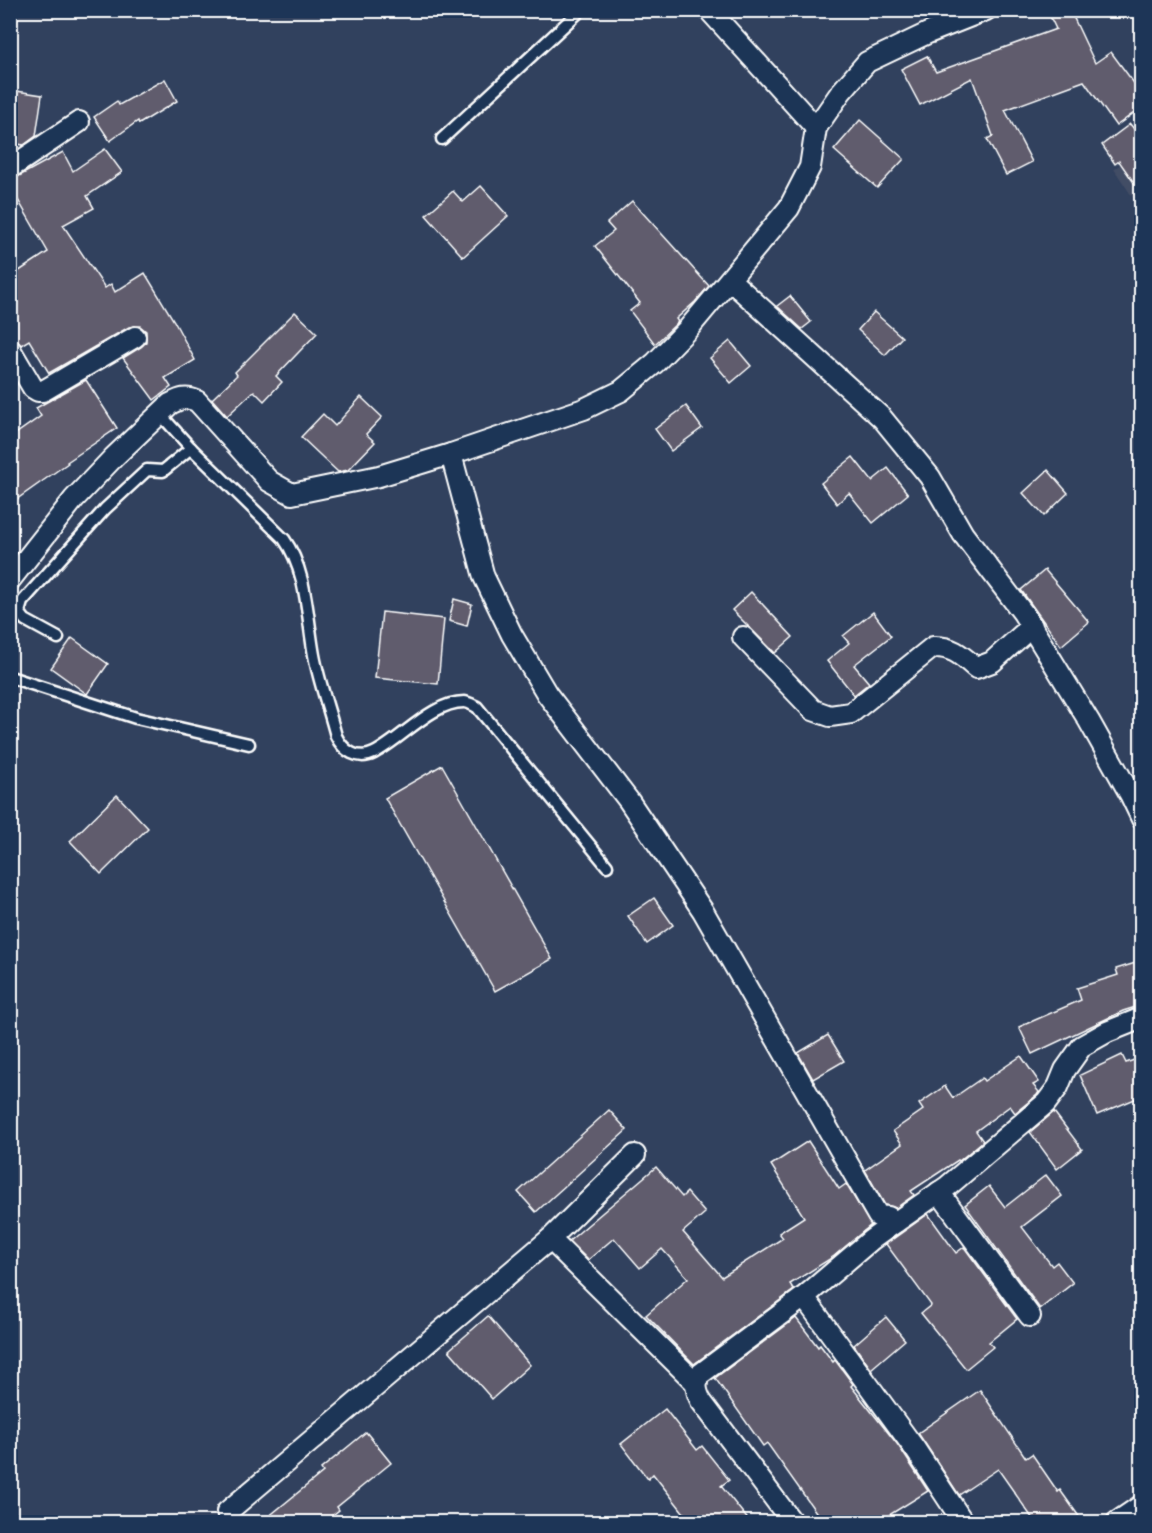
<svg xmlns="http://www.w3.org/2000/svg" width="1152" height="1533" font-family="'Shantell Sans',sans-serif">
<style>
.built{fill:#434d65}
.building{fill:#605c6d;stroke:#fff;stroke-width:1.5}
.lines{fill:none;stroke-linecap:round;stroke-linejoin:round}
.lane-casing{stroke:#fff;stroke-width:15}
.street-casing{stroke:#fff;stroke-width:24}
.lane{stroke:#1d3557;stroke-width:10}
.street{stroke:#1d3557;stroke-width:20}
</style>
<rect width="100%" height="100%" fill="#31415e"/>
<filter id="ink" filterUnits="userSpaceOnUse"><feTurbulence type="fractalNoise" baseFrequency=".0167" numOctaves="2"/><feDisplacementMap in="SourceGraphic" scale="12" xChannelSelector="R" yChannelSelector="G"/><feConvolveMatrix kernelMatrix="1 2 1 2 8 2 1 2 1" color-interpolation-filters="sRGB"/></filter>
<g filter="url(#ink)">
<path class="built" d="M 1141,150 L 1141,210 L 1114,169 Z"/>
<g class="building">
<path d="M 1047,10 L 1070,10 L 1095,63 L 1111,52 L 1142,94 L 1142,107 L 1116,126 L 1084,81 L 1005,110 L 1032,162 L 1006,175 L 987,139 L 993,136 L 972,78 L 920,105 L 901,69 L 927,56 L 936,72 L 1056,29 Z"/>
<path d="M 165,79 L 177,101 L 139,124 L 138,121 L 110,141 L 94,117 L 117,101 L 119,105 Z"/>
<path d="M 10,90 L 42,95 L 36,136 L 24,145 L 10,143 Z"/>
<path d="M 860,120 L 904,159 L 877,188 L 834,150 Z"/>
<path d="M 1130,124 L 1142,139 L 1142,194 L 1119,161 L 1115,164 L 1102,145 Z"/>
<path d="M 105,149 L 122,172 L 87,196 L 94,208 L 63,225 L 105,288 L 111,284 L 115,292 L 145,273 L 174,321 L 195,360 L 165,378 L 171,387 L 154,400 L 123,358 L 141,347 L 146,342 L 146,331 L 140,326 L 129,327 L 49,373 L 29,340 L 21,345 L 10,332 L 10,277 L 48,252 L 10,186 L 10,181 L 63,152 L 73,171 Z"/>
<path d="M 481,186 L 508,216 L 463,257 L 426,215 L 453,191 L 463,202 Z"/>
<path d="M 632,201 L 709,286 L 695,302 L 676,319 L 678,322 L 655,344 L 630,311 L 640,303 L 595,246 L 614,231 L 607,223 Z"/>
<path d="M 790,296 L 811,322 L 802,329 L 777,306 Z"/>
<path d="M 295,312 L 317,333 L 276,376 L 282,382 L 264,401 L 254,391 L 227,416 L 212,399 L 237,375 L 235,372 Z"/>
<path d="M 874,312 L 902,337 L 885,355 L 858,330 Z"/>
<path d="M 730,341 L 751,366 L 731,383 L 710,358 Z"/>
<path d="M 86,380 L 117,428 L 67,462 L 68,463 L 10,504 L 10,438 L 41,416 L 36,408 Z"/>
<path d="M 361,397 L 382,417 L 366,434 L 375,442 L 348,470 L 338,472 L 301,437 L 323,414 L 335,426 Z"/>
<path d="M 686,406 L 702,428 L 671,451 L 655,429 Z"/>
<path d="M 853,457 L 872,481 L 888,468 L 908,494 L 873,523 L 849,493 L 837,504 L 821,483 Z"/>
<path d="M 1048,470 L 1068,493 L 1044,516 L 1023,493 Z"/>
<path d="M 1045,570 L 1089,622 L 1061,646 L 1021,590 Z"/>
<path d="M 751,592 L 793,637 L 775,653 L 732,610 Z"/>
<path d="M 454,599 L 472,604 L 467,626 L 449,621 Z"/>
<path d="M 382,612 L 444,619 L 438,684 L 375,678 Z"/>
<path d="M 873,612 L 891,636 L 854,665 L 869,683 L 854,695 L 827,661 L 849,643 L 843,636 Z"/>
<path d="M 72,638 L 108,664 L 87,694 L 51,668 Z"/>
<path d="M 442,765 L 552,959 L 495,991 L 385,798 Z"/>
<path d="M 117,795 L 148,828 L 101,874 L 70,841 Z"/>
<path d="M 654,898 L 673,925 L 647,944 L 628,916 Z"/>
<path d="M 1142,961 L 1142,1005 L 1123,1011 L 1032,1054 L 1019,1027 L 1081,1000 L 1077,988 L 1118,975 L 1116,969 Z"/>
<path d="M 828,1035 L 844,1061 L 813,1079 L 798,1053 Z"/>
<path d="M 1122,1055 L 1126,1063 L 1142,1057 L 1142,1096 L 1097,1115 L 1080,1075 Z"/>
<path d="M 1021,1056 L 1039,1082 L 1033,1085 L 1039,1092 L 1037,1095 L 1015,1113 L 1010,1106 L 976,1131 L 983,1141 L 959,1161 L 958,1160 L 911,1191 L 914,1195 L 896,1208 L 885,1205 L 865,1170 L 902,1144 L 893,1131 L 923,1110 L 919,1104 L 945,1086 L 953,1098 L 982,1078 L 984,1081 Z"/>
<path d="M 609,1110 L 627,1130 L 536,1212 L 518,1192 Z"/>
<path d="M 1054,1112 L 1082,1149 L 1057,1169 L 1030,1132 Z"/>
<path d="M 808,1141 L 839,1189 L 846,1184 L 871,1225 L 833,1257 L 790,1284 L 794,1290 L 694,1364 L 646,1315 L 688,1278 L 662,1249 L 640,1268 L 614,1238 L 588,1260 L 569,1241 L 656,1167 L 682,1197 L 687,1192 L 705,1213 L 683,1232 L 722,1277 L 783,1238 L 779,1233 L 804,1217 L 771,1165 Z"/>
<path d="M 1046,1175 L 1062,1196 L 1022,1227 L 1052,1266 L 1057,1262 L 1073,1283 L 1040,1309 L 965,1205 L 989,1186 L 1005,1207 Z"/>
<path d="M 928,1214 L 956,1253 L 964,1247 L 1017,1319 L 989,1342 L 993,1347 L 966,1369 L 921,1313 L 931,1305 L 886,1244 Z"/>
<path d="M 488,1316 L 530,1365 L 492,1399 L 449,1350 Z"/>
<path d="M 886,1317 L 905,1340 L 871,1369 L 854,1345 Z"/>
<path d="M 796,1318 L 818,1347 L 820,1345 L 833,1362 L 835,1360 L 853,1384 L 851,1386 L 898,1445 L 928,1491 L 878,1522 L 823,1522 L 767,1443 L 763,1446 L 715,1378 Z"/>
<path d="M 980,1390 L 1026,1458 L 1032,1454 L 1058,1492 L 1060,1490 L 1083,1522 L 1035,1522 L 998,1469 L 959,1495 L 918,1433 Z"/>
<path d="M 665,1409 L 697,1450 L 702,1446 L 729,1480 L 721,1486 L 750,1522 L 691,1522 L 653,1474 L 648,1479 L 621,1444 Z"/>
<path d="M 366,1432 L 391,1463 L 337,1507 L 339,1510 L 324,1522 L 262,1522 L 323,1472 L 321,1469 Z"/>
</g>
<g class="lines">
<g class="lane-casing">
<g id="lane">
<path d="M 442,139 L 581,10"/>
<path d="M 160,414 L 191,448 L 284,539 C 307,571 307,617 314,655 C 319,682 329,709 336,736 C 343,751 358,761 374,753 C 402,739 432,702 464,702 C 468,702 473,705 477,707 L 607,866"/>
<path d="M 58,638 L 25,620 L 19,612 L 22,602 L 105,509 L 147,470 L 163,471 L 191,448"/>
<path d="M 10,677 L 136,718 L 249,744"/>
</g>
</g>
<g class="street-casing">
<g id="street">
<path d="M 709,10 L 816,128"/>
<path d="M 10,168 L 79,122"/>
<path d="M 730,280 L 882,418 L 930,477 L 963,534 L 1023,613 L 1089,721 L 1130,794 L 1142,819"/>
<path d="M 10,349 L 33,388 L 38,391 L 43,391 L 135,337"/>
<path d="M 451,454 L 484,577 L 512,635 L 547,694 L 629,801 L 703,911 L 878,1216 L 888,1217 L 896,1222 L 948,1186 L 1046,1103 L 1058,1087 L 1065,1070 L 1082,1046 L 1107,1032 L 1142,1018"/>
<path d="M 10,580 L 74,499 L 114,457 L 170,404 C 180,399 185,396 197,401 L 269,481 L 292,494 L 379,476 L 451,454 L 584,409 L 621,391 L 655,363 L 688,329 L 789,208 L 810,167 L 816,128 L 841,92 L 867,62 L 928,33 L 986,10"/>
<path d="M 743,637 L 813,710 L 830,716 L 851,713 L 933,647 C 952,646 962,656 976,668 L 992,662 L 1032,626"/>
<path d="M 939,1192 L 1030,1316"/>
<path d="M 550,1239 L 635,1155"/>
<path d="M 804,1297 L 915,1449 L 963,1522"/>
<path d="M 227,1512 L 550,1239 L 696,1383"/>
<path d="M 792,1522 L 701,1401 C 696,1391 695,1385 699,1375 L 804,1297 L 871,1240 L 896,1222"/>
<path d="M 1117,1522 L 1142,1505"/>
</g>
</g>
<use href="#lane" class="lane"/>
<use href="#street" class="street"/>
</g>
</g>
<rect width="1152" height="1533" fill="none" stroke="#1d3557" stroke-width="36"/>
<rect x="18" y="18" width="1116" height="1497" fill="none" stroke="#fff" stroke-width="2" filter="url(#ink)"/>
</svg>
